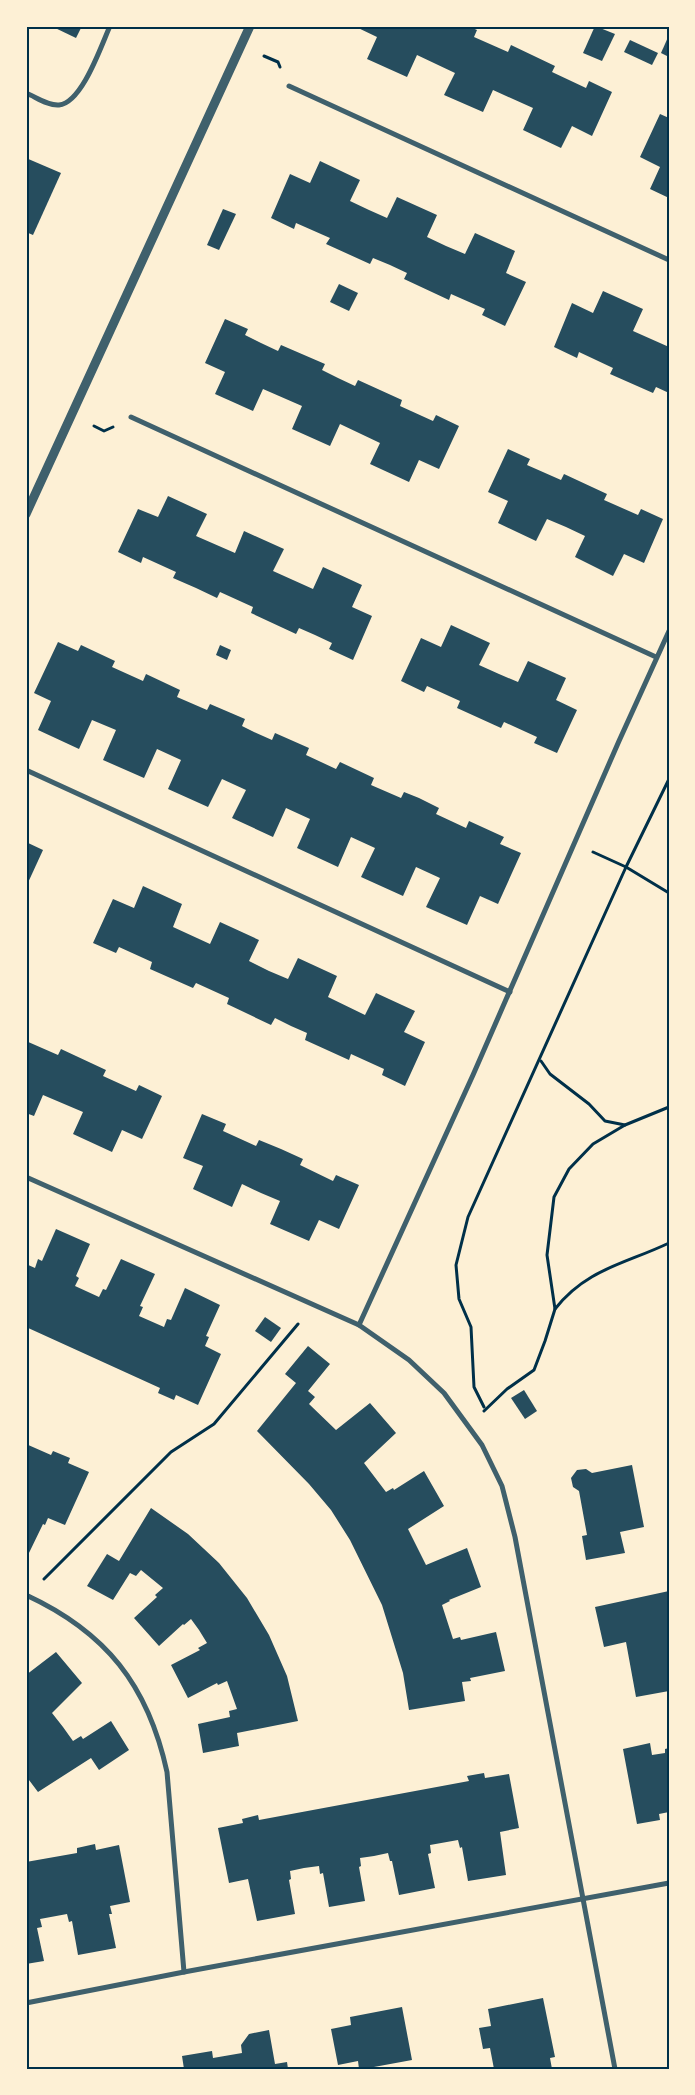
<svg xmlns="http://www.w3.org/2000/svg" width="695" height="2095" font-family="Inter,sans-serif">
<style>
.building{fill:#264d5e}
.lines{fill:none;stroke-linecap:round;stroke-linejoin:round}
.path{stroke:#003049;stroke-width:3}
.minor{stroke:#3f606c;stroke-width:5}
.tertiary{stroke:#3f606c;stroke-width:9}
.neatline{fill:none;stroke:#003049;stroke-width:2}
</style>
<rect width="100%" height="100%" fill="#fdf0d5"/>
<g class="building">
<path d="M 51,26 L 82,26 L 76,38 Z"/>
<path d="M 354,26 L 468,26 L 477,30 L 474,37 L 508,52 L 511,45 L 555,66 L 552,72 L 586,88 L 589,81 L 612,92 L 592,136 L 572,126 L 561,148 L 523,130 L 533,108 L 493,90 L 483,112 L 444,95 L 455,73 L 417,55 L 407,77 L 367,59 L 377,37 Z"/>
<path d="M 595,26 L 615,34 L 602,61 L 583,53 Z"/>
<path d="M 669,35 L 669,57 L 661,53 Z"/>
<path d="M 630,40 L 658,53 L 652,65 L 624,52 Z"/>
<path d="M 660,114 L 669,118 L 669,198 L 650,189 L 660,167 L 640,157 Z"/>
<path d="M 26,158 L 61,173 L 33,235 L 26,232 Z"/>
<path d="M 320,161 L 360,180 L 350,201 L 369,210 L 387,218 L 397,197 L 437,215 L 427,237 L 446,246 L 465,254 L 475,233 L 515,251 L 506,273 L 526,282 L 505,326 L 482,315 L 485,309 L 451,294 L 449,300 L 404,279 L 407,273 L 390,265 L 373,258 L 370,264 L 326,244 L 330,238 L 296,223 L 294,229 L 271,218 L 290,174 L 310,183 Z"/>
<path d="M 223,209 L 236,214 L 219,250 L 207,245 Z"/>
<path d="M 339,284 L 358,293 L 349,311 L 330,302 Z"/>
<path d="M 603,291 L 643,309 L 633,331 L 669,347 L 669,393 L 656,387 L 653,393 L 610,374 L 613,368 L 579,352 L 577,358 L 554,347 L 572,303 L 593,313 Z"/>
<path d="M 225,319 L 248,329 L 245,335 L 261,343 L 278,351 L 281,345 L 325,364 L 322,370 L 338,378 L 355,386 L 358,380 L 402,400 L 400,406 L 433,421 L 436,415 L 459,426 L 439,469 L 419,460 L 409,482 L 370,464 L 380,443 L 340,424 L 330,446 L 292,429 L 302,406 L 263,389 L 253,411 L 215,394 L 225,372 L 205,363 Z"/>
<path d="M 508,449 L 530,459 L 527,465 L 561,480 L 564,474 L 607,494 L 604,500 L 638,515 L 641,509 L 663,519 L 644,563 L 624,554 L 613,576 L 575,557 L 585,536 L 566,527 L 547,519 L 536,541 L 498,523 L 508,501 L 488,492 Z"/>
<path d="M 168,496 L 207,514 L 196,536 L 235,553 L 244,531 L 284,549 L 273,571 L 313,589 L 323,567 L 362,585 L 352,607 L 372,616 L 353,660 L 329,649 L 332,643 L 315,635 L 299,628 L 296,634 L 251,613 L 253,607 L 220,592 L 217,598 L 196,588 L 173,578 L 176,572 L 143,557 L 141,563 L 118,552 L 138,509 L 158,517 Z"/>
<path d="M 451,625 L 490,643 L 479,665 L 499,674 L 518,682 L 528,661 L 566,678 L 556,700 L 577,710 L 557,753 L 534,743 L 537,737 L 504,722 L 501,728 L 457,708 L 460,701 L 427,686 L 424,692 L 401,681 L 421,638 L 441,647 Z"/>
<path d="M 58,642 L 78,651 L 81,645 L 115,661 L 112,667 L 143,681 L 146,674 L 180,690 L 177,697 L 207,710 L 210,704 L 245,719 L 242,726 L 254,732 L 272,740 L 275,733 L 309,748 L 306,755 L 336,769 L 340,762 L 374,778 L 371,785 L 401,798 L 404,792 L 419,798 L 439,808 L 436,814 L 466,828 L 469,821 L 504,837 L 500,844 L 521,853 L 498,904 L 480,896 L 467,925 L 426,907 L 440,878 L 416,867 L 403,896 L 361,877 L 375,848 L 351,837 L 338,867 L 297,848 L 310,819 L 286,808 L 273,837 L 232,818 L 246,790 L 222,779 L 208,807 L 168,789 L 181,760 L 157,749 L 144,778 L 103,760 L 116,730 L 92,720 L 79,749 L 38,730 L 51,701 L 34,693 Z"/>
<path d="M 220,645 L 231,650 L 227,660 L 216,655 Z"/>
<path d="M 26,842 L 43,850 L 26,887 Z"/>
<path d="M 143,886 L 182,904 L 173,927 L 210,944 L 220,922 L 259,940 L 249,961 L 269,971 L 288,979 L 298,958 L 337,976 L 328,997 L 365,1015 L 376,993 L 415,1011 L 404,1032 L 425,1042 L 405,1086 L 382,1075 L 384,1069 L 351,1054 L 349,1060 L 305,1040 L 307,1033 L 291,1026 L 275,1018 L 271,1025 L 227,1004 L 229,998 L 196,983 L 193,988 L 150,969 L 152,962 L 119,947 L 116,953 L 93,943 L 113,899 L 134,908 Z"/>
<path d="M 26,1041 L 58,1055 L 61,1049 L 106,1070 L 103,1076 L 136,1091 L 139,1085 L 162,1096 L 142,1139 L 122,1130 L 112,1152 L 73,1134 L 83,1112 L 43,1095 L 34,1116 L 26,1113 Z"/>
<path d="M 202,1114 L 226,1124 L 223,1131 L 256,1146 L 259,1140 L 281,1149 L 303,1159 L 300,1165 L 333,1181 L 336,1175 L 359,1185 L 339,1229 L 319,1220 L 309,1241 L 270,1224 L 280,1201 L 261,1193 L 242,1184 L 232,1207 L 193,1189 L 203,1166 L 183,1158 Z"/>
<path d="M 56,1229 L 90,1244 L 76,1276 L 79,1278 L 75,1286 L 99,1297 L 103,1289 L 106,1290 L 121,1259 L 155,1274 L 140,1306 L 143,1307 L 139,1316 L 164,1327 L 167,1319 L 171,1320 L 185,1288 L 220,1305 L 206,1336 L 209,1337 L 205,1346 L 221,1354 L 198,1405 L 176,1395 L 174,1400 L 158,1393 L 160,1388 L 26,1327 L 26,1264 L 35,1268 L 38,1259 L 42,1261 Z"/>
<path d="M 265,1317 L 281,1328 L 271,1342 L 255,1331 Z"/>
<path d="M 308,1346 L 330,1364 L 308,1391 L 315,1397 L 309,1404 L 336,1430 L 370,1403 L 396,1433 L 364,1463 L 386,1492 L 393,1488 L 394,1490 L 424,1471 L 444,1506 L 408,1529 L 426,1565 L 467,1548 L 481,1587 L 449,1600 L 450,1601 L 442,1605 L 453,1639 L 460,1637 L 461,1640 L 496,1632 L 505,1671 L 470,1678 L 471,1681 L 462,1682 L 465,1701 L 409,1710 L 403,1673 L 382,1605 L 350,1540 L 331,1510 L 309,1484 L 257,1431 L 296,1383 L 285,1374 Z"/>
<path d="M 524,1390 L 537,1411 L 525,1419 L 511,1398 Z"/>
<path d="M 26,1444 L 51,1455 L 53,1451 L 70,1458 L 68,1463 L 89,1472 L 65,1525 L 48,1518 L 45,1525 L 43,1524 L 28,1555 L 26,1554 Z"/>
<path d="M 632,1465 L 644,1527 L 620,1532 L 625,1553 L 586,1560 L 582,1536 L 587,1535 L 579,1491 L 573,1487 L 571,1478 L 577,1470 L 586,1469 L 592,1473 Z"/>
<path d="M 151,1508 L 188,1534 L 219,1563 L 247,1598 L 269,1635 L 287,1676 L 298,1721 L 237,1733 L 239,1746 L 203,1753 L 198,1724 L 230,1717 L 229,1711 L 237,1709 L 227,1681 L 218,1685 L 217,1683 L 188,1698 L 171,1665 L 200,1650 L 198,1648 L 207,1643 L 199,1630 L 191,1619 L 184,1625 L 183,1624 L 159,1646 L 134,1618 L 157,1597 L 155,1595 L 163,1588 L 141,1570 L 136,1576 L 130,1573 L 113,1600 L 87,1586 L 107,1554 L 119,1561 Z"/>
<path d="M 669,1591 L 669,1634 L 667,1634 L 669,1644 L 669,1691 L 636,1697 L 626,1642 L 604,1647 L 595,1607 Z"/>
<path d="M 56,1652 L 82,1683 L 52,1713 L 63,1727 L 73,1741 L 81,1736 L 83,1739 L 111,1721 L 129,1750 L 99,1770 L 91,1758 L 38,1792 L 26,1776 L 26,1675 Z"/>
<path d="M 650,1743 L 652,1755 L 665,1753 L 665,1749 L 669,1748 L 669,1812 L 659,1814 L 660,1820 L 637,1824 L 623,1749 Z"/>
<path d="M 484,1773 L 485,1778 L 509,1774 L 519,1828 L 500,1832 L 506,1875 L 468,1881 L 462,1847 L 460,1848 L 458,1840 L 430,1845 L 431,1853 L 428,1854 L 435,1888 L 399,1895 L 392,1861 L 390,1861 L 388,1853 L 374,1856 L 360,1858 L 361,1866 L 359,1867 L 365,1901 L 329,1907 L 323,1873 L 320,1874 L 319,1866 L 304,1868 L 290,1871 L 291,1879 L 289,1880 L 295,1914 L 257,1921 L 248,1879 L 229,1883 L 218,1828 L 243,1823 L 242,1819 L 258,1815 L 259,1820 L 469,1781 L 467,1776 Z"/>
<path d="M 95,1844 L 96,1850 L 119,1845 L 130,1902 L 110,1906 L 112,1914 L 109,1914 L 116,1948 L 78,1955 L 72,1921 L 69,1922 L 67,1914 L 40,1919 L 42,1927 L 37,1928 L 44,1961 L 26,1964 L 26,1862 L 77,1853 L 77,1848 Z"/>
<path d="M 543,1998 L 555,2057 L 550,2058 L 552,2069 L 494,2069 L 490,2048 L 483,2049 L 479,2028 L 491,2026 L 488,2009 Z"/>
<path d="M 402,2007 L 412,2060 L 363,2069 L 359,2069 L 358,2061 L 338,2065 L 331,2029 L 351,2025 L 350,2017 Z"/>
<path d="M 269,2030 L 275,2064 L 287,2062 L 288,2069 L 184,2069 L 182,2056 L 212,2051 L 213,2058 L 242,2053 L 241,2045 L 249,2034 Z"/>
</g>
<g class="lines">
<g class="path">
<path d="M 264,56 L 278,62 L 280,67"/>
<path d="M 94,426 L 104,431 L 113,427"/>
<path d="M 669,779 L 626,867 L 669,893"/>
<path d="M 541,1061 L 550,1074 L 589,1104 L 605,1121 L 625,1125"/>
<path d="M 555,1309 C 586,1269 625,1264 669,1243"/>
<path d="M 484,1407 L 474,1387 L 471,1327 L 459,1299 L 456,1265 L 468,1217 L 626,867 L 593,852"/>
<path d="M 484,1411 L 507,1389 L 534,1370 L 545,1341 L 555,1309 L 547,1255 L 554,1197 L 569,1169 L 593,1144 L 625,1125 L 669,1107"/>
<path d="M 44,1579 L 171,1452 L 214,1424 L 298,1324"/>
</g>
<g class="minor">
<path d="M 289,86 L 669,260"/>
<path d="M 26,93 C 36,97 48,106 59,105 C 82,103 101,46 110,26"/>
<path d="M 131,417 L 656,657"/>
<path d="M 26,770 L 510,992"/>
<path d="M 26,1177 L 359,1325 L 409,1360 L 444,1393 L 482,1445 L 502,1486 L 515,1537 L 615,2069"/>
<path d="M 359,1325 L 473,1075 L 619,741 L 669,631"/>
<path d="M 26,1595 C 106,1632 148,1685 167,1772 L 184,1972"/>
<path d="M 26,2003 L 184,1972 L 669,1883"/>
</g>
<path class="tertiary" d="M 26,514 L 250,26"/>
</g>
<rect width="695" height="2095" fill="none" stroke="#fdf0d5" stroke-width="55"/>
<rect x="28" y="28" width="640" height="2040" class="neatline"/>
</svg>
